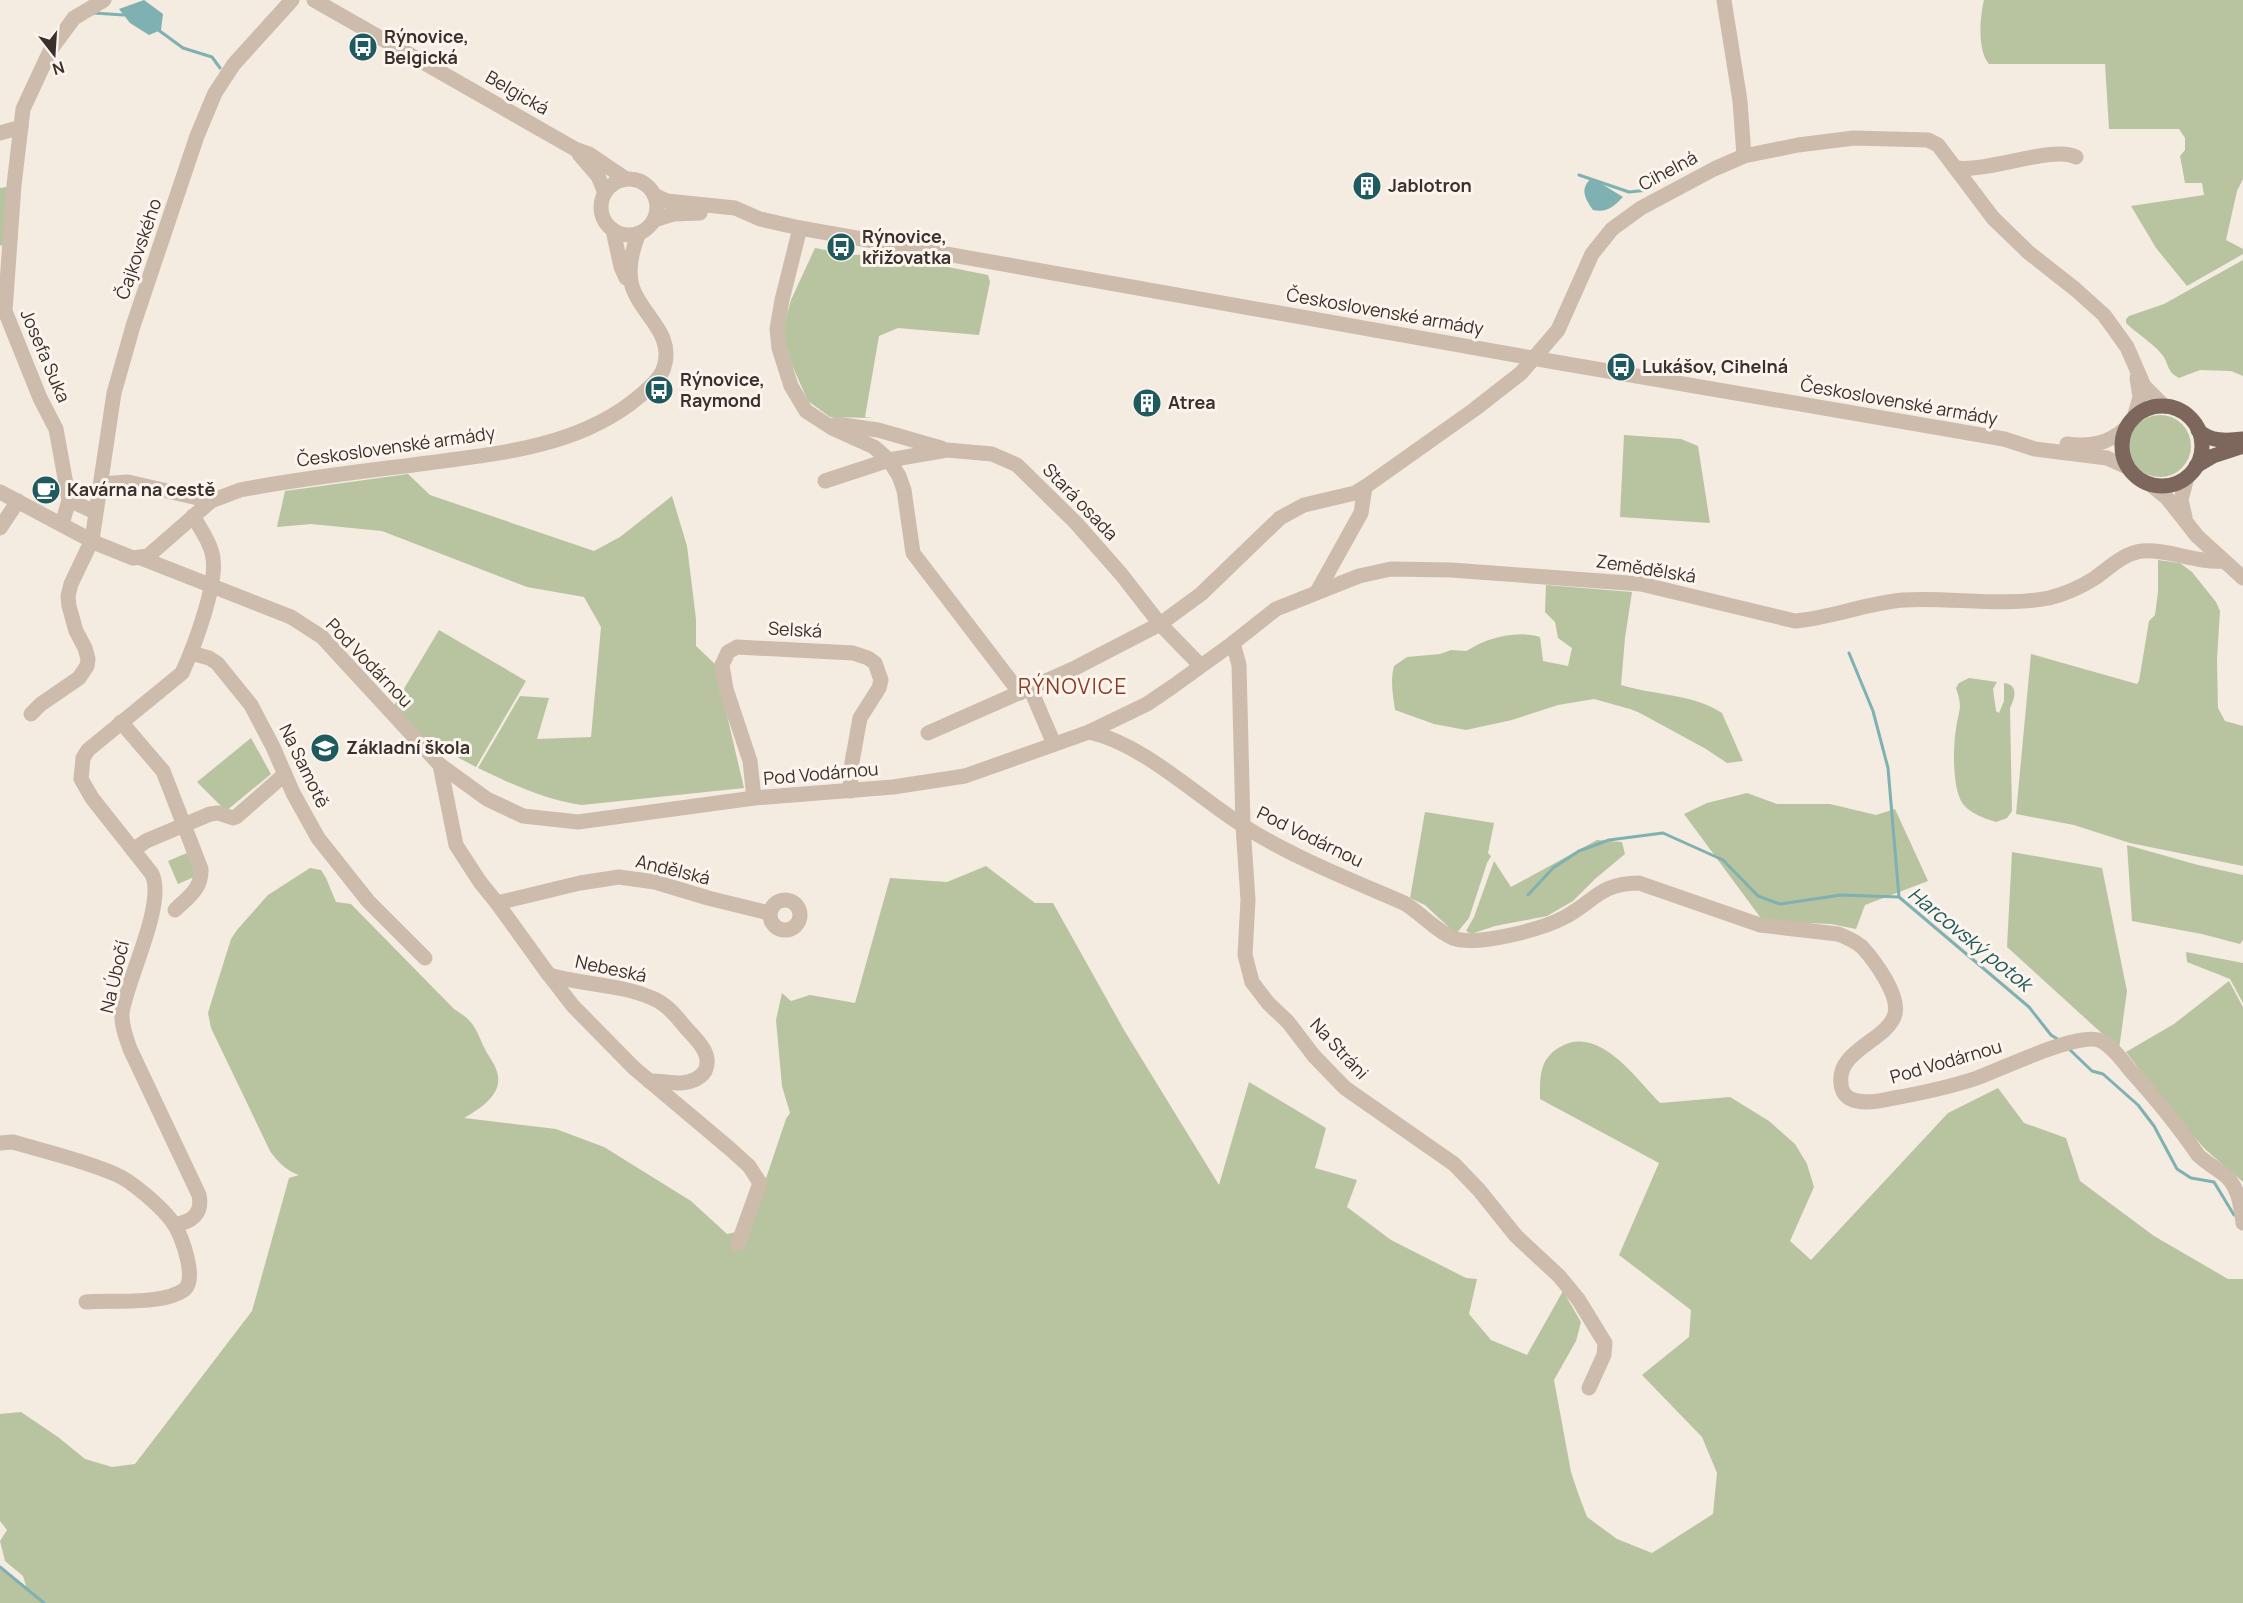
<svg xmlns="http://www.w3.org/2000/svg" width="2243" height="1603" font-family="Manrope,sans-serif">
<style>
.green{fill:#b8c4a0}
.water{fill:#7fb0b2}
.lines{fill:none;stroke-linecap:round;stroke-linejoin:round}
.stream{stroke:#7fb0b2;stroke-width:3}
.minor{stroke:#cdbbac;stroke-width:15}
.major{stroke:#7d675c;stroke-width:15}
.labels{text-anchor:middle;stroke-width:6;stroke-linejoin:round;paint-order:stroke}
.poi-label{font-size:18px;font-weight:bold;fill:#3b302b;stroke:#fbf5ee;text-anchor:start}
.street-label{font-size:18px;fill:#3b302b;stroke:#fbf5ee}
.water-label{font-size:20px;font-style:italic;fill:#1f5a5e;stroke:#fbf5ee}
.quarter-label{font-size:21px;letter-spacing:1.5px;fill:#8c3b22;stroke:#fbf5ee}
</style>
<rect width="100%" height="100%" fill="#f4ebe1"/>
<g class="green">
<path d="M 1984,0 L 2243,0 L 2243,179 L 2237,191 L 2226,240 L 2243,249 L 2243,254 L 2187,286 L 2156,248 L 2131,206 L 2204,195 L 2202,183 L 2185,183 L 2180,156 L 2185,150 L 2185,138 L 2179,129 L 2109,129 L 2105,64 L 1989,64 C 1977,50 1980,16 1984,0 Z"/>
<path d="M 7,187 L 4,244 L 0,246 L 0,188 Z"/>
<path d="M 815,248 L 852,255 L 882,254 L 988,275 L 990,282 L 979,335 L 898,328 L 879,336 L 865,417 L 872,418 L 830,417 L 808,401 L 792,365 L 782,333 L 791,300 Z"/>
<path d="M 2243,260 L 2243,376 L 2231,371 L 2200,370 L 2179,378 C 2169,373 2169,368 2165,359 C 2159,347 2137,334 2126,323 L 2126,319 L 2129,316 L 2164,304 Z"/>
<circle cx="2160" cy="446" r="31"/>
<path d="M 1624,435 L 1681,439 L 1698,446 L 1710,523 L 1620,517 Z"/>
<path d="M 408,474 L 430,495 L 594,551 L 620,537 L 672,496 L 687,546 L 696,619 L 696,646 L 715,664 L 744,788 L 582,805 C 546,800 511,784 478,768 L 520,696 L 549,698 L 537,739 L 591,737 L 601,627 L 584,597 L 527,587 L 382,531 L 311,524 L 277,527 L 285,491 Z"/>
<path d="M 2158,560 L 2180,563 L 2192,572 L 2216,602 L 2220,611 L 2217,659 L 2218,708 L 2225,721 L 2243,726 L 2243,866 L 2130,843 L 2074,825 L 2016,814 L 2031,654 L 2137,684 L 2139,681 L 2149,621 L 2155,615 L 2158,592 Z"/>
<path d="M 1546,585 L 1632,592 L 1625,638 L 1621,685 C 1653,695 1694,694 1722,713 L 1743,761 L 1727,763 L 1706,749 L 1640,713 L 1630,709 L 1594,699 L 1558,705 L 1512,720 L 1466,730 L 1434,724 L 1395,710 C 1393,694 1390,682 1394,666 L 1407,657 L 1440,654 L 1451,650 L 1466,651 C 1471,649 1474,646 1479,644 C 1496,636 1523,631 1540,637 L 1543,661 L 1568,666 L 1572,648 L 1558,638 L 1555,622 L 1545,612 Z"/>
<path d="M 439,630 L 526,681 L 476,767 L 429,742 L 393,707 Z"/>
<path d="M 1969,678 L 1997,682 L 1993,689 L 1996,711 L 1999,713 L 2004,701 L 2004,683 C 2019,685 2015,698 2010,708 L 2012,811 L 2007,818 L 1996,822 C 1984,818 1971,814 1963,804 C 1952,789 1953,747 1956,729 C 1959,708 1963,709 1956,688 L 1959,683 Z"/>
<path d="M 251,738 L 271,774 L 226,811 L 197,782 Z"/>
<path d="M 1747,793 L 1777,804 L 1830,804 L 1876,815 L 1895,809 L 1928,881 L 1865,905 L 1856,929 L 1831,924 L 1763,921 L 1684,814 L 1707,803 Z"/>
<path d="M 1425,812 L 1494,823 L 1488,853 L 1491,856 L 1487,863 L 1469,918 L 1456,934 L 1425,905 L 1410,898 Z"/>
<path d="M 1597,840 L 1622,842 L 1625,854 L 1595,879 L 1573,901 L 1547,916 L 1495,926 L 1471,934 L 1466,931 L 1474,917 L 1494,861 L 1511,887 Z"/>
<path d="M 2127,845 L 2198,865 L 2243,875 L 2243,940 L 2240,944 L 2202,934 L 2132,921 Z"/>
<path d="M 2012,852 L 2102,868 L 2127,991 L 2119,1049 L 2007,947 Z"/>
<path d="M 187,853 L 196,876 L 178,884 L 168,861 Z"/>
<path d="M 986,866 L 1035,903 L 1053,903 L 1124,1030 L 1219,1185 L 1249,1082 L 1326,1128 L 1315,1168 L 1357,1180 L 1347,1207 L 1391,1240 L 1466,1278 L 1477,1279 L 1469,1314 L 1491,1340 L 1527,1355 L 1563,1291 L 1581,1322 L 1576,1341 L 1554,1380 L 1571,1472 L 1578,1493 L 1587,1517 L 1617,1539 L 1652,1553 L 1713,1514 L 1717,1473 L 1702,1437 L 1642,1375 L 1689,1337 L 1691,1310 L 1619,1255 L 1659,1163 L 1540,1099 C 1540,1077 1539,1059 1560,1047 C 1599,1024 1636,1079 1660,1103 L 1730,1097 L 1769,1121 L 1795,1144 L 1807,1164 L 1814,1187 L 1790,1241 L 1811,1260 L 1948,1113 L 1998,1088 L 2024,1123 L 2066,1138 L 2080,1181 L 2154,1236 L 2228,1279 L 2243,1279 L 2243,1603 L 0,1603 L 0,1569 L 27,1589 L 23,1576 L 5,1561 L 0,1541 L 7,1530 L 0,1521 L 0,1414 L 21,1412 L 58,1437 L 85,1459 L 112,1467 L 135,1464 L 252,1311 L 289,1178 L 299,1175 C 285,1170 278,1162 270,1151 L 211,1028 L 208,1013 L 211,1003 L 231,939 L 237,930 L 268,895 L 310,868 L 321,870 L 326,878 L 336,902 L 351,904 L 454,1009 C 477,1023 475,1030 487,1053 C 490,1058 494,1063 496,1069 C 506,1093 481,1108 464,1118 L 556,1129 L 604,1147 L 691,1201 L 727,1234 L 749,1229 L 786,1119 L 790,1113 L 782,1086 L 776,1020 L 782,993 L 791,1001 L 810,995 L 855,1003 L 890,878 L 947,882 Z"/>
<path d="M 2186,952 L 2243,963 L 2243,1003 L 2230,979 L 2187,962 Z"/>
<path d="M 2229,981 L 2243,1007 L 2243,1182 L 2206,1150 L 2176,1117 L 2126,1052 L 2174,1024 Z"/>
</g>
<g class="water">
<path d="M 144,0 L 163,14 L 161,30 L 149,35 L 130,23 L 119,9 Z"/>
<path d="M 1592,178 L 1623,197 C 1613,207 1607,213 1593,210 C 1585,199 1579,188 1592,178 Z"/>
</g>
<g class="lines">
<g class="stream">
<path d="M 94,13 L 124,15"/>
<path d="M 157,29 L 183,48 L 212,57 L 220,68"/>
<path d="M 1579,175 L 1629,192 L 1648,190"/>
<path d="M 1849,653 L 1873,711 L 1888,768 L 1899,897"/>
<path d="M 1528,895 L 1553,868 L 1579,851 L 1609,840 L 1663,833 L 1723,860 L 1758,896 L 1780,904 L 1841,895 L 1899,897 L 2029,1007 L 2051,1035 L 2059,1040"/>
<path d="M 2068,1048 L 2092,1071 L 2103,1074 L 2138,1105 L 2154,1126 L 2177,1169 L 2191,1178 L 2214,1182 L 2234,1215"/>
<path d="M 0,1567 L 44,1603"/>
</g>
<g class="minor">
<path d="M 314,0 L 575,149 L 589,154 L 626,179"/>
<path d="M 1724,0 L 1740,101 L 1744,156"/>
<path d="M 0,133 L 21,127"/>
<path d="M 579,154 L 598,176 L 605,193"/>
<path d="M 1957,168 C 1989,172 2054,145 2076,157"/>
<circle cx="629" cy="207" r="28"/>
<path d="M 654,195 L 667,201 L 735,208 L 760,219 L 800,228 L 1532,358 L 2004,439 L 2035,449 L 2107,458 L 2127,467"/>
<path d="M 654,220 L 673,214 L 700,213"/>
<path d="M 800,228 L 782,300 L 777,329 L 779,348 L 791,386 L 806,411 L 832,428 L 874,447 L 889,460 L 899,476 L 904,490 L 913,553 L 1020,693"/>
<path d="M 613,230 L 621,267 L 626,278"/>
<path d="M 2134,418 L 2140,397 L 2137,378"/>
<path d="M 836,424 L 878,430 L 941,448"/>
<path d="M 2067,444 C 2090,447 2108,444 2126,428"/>
<path d="M 825,481 L 889,460 L 947,450 L 992,454 L 1017,465 L 1076,523 L 1121,574 L 1160,624 L 1200,665"/>
<path d="M 101,484 L 128,482 L 211,501"/>
<path d="M 2151,485 L 2167,498 L 2197,536 L 2243,578"/>
<path d="M 0,492 L 98,544 L 133,558 L 148,556 L 211,501 L 240,490 C 302,478 366,471 428,463 C 503,453 582,446 641,395 C 650,387 661,378 664,367 C 675,333 640,314 632,286 C 627,268 632,250 639,233"/>
<path d="M 69,500 L 95,512"/>
<path d="M 2185,517 L 2181,500 L 2187,477"/>
<path d="M 62,524 L 69,500 L 56,429 L 40,398 L 5,311 L 14,185 L 23,109 L 51,49 L 74,18 L 104,0"/>
<path d="M 0,528 L 18,501"/>
<path d="M 141,558 L 291,617 L 322,637 L 440,765 L 487,799 L 523,816 L 578,822 L 754,798 L 893,787 L 965,776 L 1089,732 L 1147,704 L 1172,687 L 1233,643 L 1276,609 L 1359,576 L 1391,569 L 1451,570 L 1641,584 L 1795,621 C 1832,618 1866,603 1903,600 C 1951,597 2001,607 2049,598 C 2065,594 2081,587 2095,578 C 2109,568 2124,553 2142,551 C 2169,549 2196,563 2223,561"/>
<path d="M 1317,592 L 1361,513 L 1365,487 L 1475,409 L 1521,373 L 1558,330 L 1592,254 L 1612,229 L 1641,208 L 1714,169 L 1744,156 L 1798,145 L 1854,138 L 1928,140 L 1938,145 L 1993,218 L 2028,252 L 2075,289 L 2104,315 L 2127,347 L 2144,386 L 2164,406"/>
<path d="M 1233,643 L 1239,665 L 1243,826 L 1248,900 L 1245,955 L 1252,982 L 1268,1003 L 1288,1022 L 1314,1056 L 1345,1088 L 1454,1164 L 1479,1190 L 1516,1236 L 1559,1276 L 1578,1299 L 1605,1343 L 1604,1355 L 1589,1388"/>
<path d="M 191,653 L 209,658 L 217,663 L 251,705 L 273,747 L 293,793 L 318,838 L 368,901 L 425,958"/>
<path d="M 1030,688 L 1054,744"/>
<path d="M 31,714 L 41,704 L 79,678 L 87,666 L 88,659 L 85,648 L 76,631 L 69,606 L 68,596 L 71,584 L 92,540 L 114,393 L 133,326 L 197,136 L 215,93 L 234,64 L 292,0"/>
<path d="M 121,722 L 163,771 L 201,869 C 202,889 188,897 175,910"/>
<path d="M 1089,732 C 1143,744 1195,795 1242,825 C 1290,856 1351,880 1404,903 C 1421,913 1436,931 1453,938 C 1476,947 1543,929 1565,917 C 1595,901 1600,883 1639,883 L 1760,925 L 1838,934 C 1846,937 1855,941 1862,947 C 1874,960 1900,995 1895,1014 C 1888,1040 1837,1050 1841,1083 C 1841,1089 1844,1095 1849,1098 C 1861,1105 1881,1101 1894,1098 C 1922,1093 1950,1087 1977,1078 C 2002,1069 2081,1030 2101,1041 C 2113,1047 2122,1060 2130,1070 C 2147,1089 2164,1108 2179,1129 C 2186,1137 2192,1147 2198,1155 C 2206,1163 2218,1169 2227,1177 C 2239,1189 2241,1207 2243,1223"/>
<path d="M 928,733 L 1075,668 L 1160,624 L 1201,594 L 1280,518 L 1304,505 L 1355,493 L 1365,487"/>
<path d="M 440,765 L 456,845 L 480,882 L 497,903 L 549,975 L 573,1006 L 634,1068 L 729,1148 L 749,1166 L 760,1183 L 738,1244"/>
<path d="M 754,798 L 750,761 L 726,689 L 722,665 L 728,652 L 737,647 L 853,653 L 868,658 L 875,663 L 881,680 L 879,688 L 860,718 L 852,762 L 850,791"/>
<path d="M 133,850 L 146,841 L 210,814 L 218,813 L 233,818 L 236,817 L 285,774"/>
<circle cx="785" cy="915" r="15"/>
<path d="M 497,903 L 580,883 L 619,877 L 655,882 L 708,898 L 769,913"/>
<path d="M 549,975 C 583,985 620,984 652,998 C 667,1004 676,1016 686,1028 C 697,1040 713,1054 705,1071 C 700,1079 691,1082 681,1083 C 671,1083 660,1081 649,1081"/>
<path d="M 0,1143 L 13,1142 C 47,1152 83,1160 115,1174 C 132,1181 163,1208 174,1224 C 182,1237 197,1278 185,1289 C 166,1305 112,1300 86,1302"/>
<path d="M 174,1224 C 191,1223 203,1214 199,1195 L 130,1049 C 126,1037 121,1025 122,1013 C 127,979 166,904 152,874 L 92,798 L 81,779 L 83,758 L 88,750 L 182,673 C 194,647 220,579 212,553 C 209,540 200,528 193,516"/>
</g>
<g class="major">
<circle cx="2162" cy="446" r="40"/>
<path d="M 2198,430 C 2210,442 2227,441 2243,439"/>
<path d="M 2196,466 L 2213,456 L 2243,446"/>
</g>
</g>
<defs>
<g id="bus-disc" transform="scale(1.5)"><circle r="9.5" fill="#1f5a5e" stroke="#fbf5ee"/><path d="M-5-6H5V4H4V6H2V4H-2V6H-4V4H-5ZM-3.5-4V0h7V-4ZM-3.5 1.2v1.5H-2V1.2ZM2 1.2v1.5H3.5V1.2Z" fill="#fff"/></g>
<g id="building-disc" transform="scale(1.5)"><circle r="9.5" fill="#1f5a5e" stroke="#fbf5ee"/><path d="M-4-6H4V6H1V3H-1V6H-4ZM-2.5-4.3h1.7v1.8h-1.7ZM.8-4.3h1.7v1.8H.8ZM-2.5-1h1.7V.8h-1.7ZM.8-1h1.7V.8H.8Z" fill="#fff"/></g>
<g id="cafe-disc" transform="scale(1.5)"><circle r="9.5" fill="#1f5a5e" stroke="#fbf5ee"/><path d="M-5.5-4.5H6V0H3Q3 3.5 0 3.5H-2.5Q-5.5 3.5-5.5 0ZM3-3.2v2h1.7v-2ZM-6 4.5H4V6H-6Z" fill="#fff"/></g>
<g id="school-disc" transform="scale(1.5)"><circle r="9.5" fill="#1f5a5e" stroke="#fbf5ee"/><path d="M0-5L7-2L0 1L-7-2ZM-4 1L0 2.5L4 1V4Q0 6-4 4Z" fill="#fff"/></g>
</defs>
<g fill-rule="evenodd">
<use href="#bus-disc" x="363" y="47"/>
<use href="#building-disc" x="1367" y="186"/>
<use href="#bus-disc" x="841" y="247"/>
<use href="#bus-disc" x="1621" y="367"/>
<use href="#bus-disc" x="659" y="390"/>
<use href="#building-disc" x="1147" y="403"/>
<use href="#cafe-disc" x="46" y="490"/>
<use href="#school-disc" x="325" y="748"/>
</g>
<g class="labels">
<g class="poi-label">
<text x="384" y="43">Rýnovice,<tspan x="384" dy="21">Belgická</tspan></text>
<text x="1388" y="192">Jablotron</text>
<text x="862" y="243">Rýnovice,<tspan x="862" dy="21">křižovatka</tspan></text>
<text x="1642" y="373">Lukášov, Cihelná</text>
<text x="680" y="386">Rýnovice,<tspan x="680" dy="21">Raymond</tspan></text>
<text x="1168" y="409">Atrea</text>
<text x="67" y="496">Kavárna na cestě</text>
<text x="346" y="754">Základní škola</text>
</g>
<g class="street-label">
<text transform="translate(517 93) rotate(30)" y="6">Belgická</text>
<text transform="translate(1668 171) rotate(-28)" y="6">Cihelná</text>
<text transform="translate(139 249) rotate(-71)" y="6">Čajkovského</text>
<text transform="translate(1385 312) rotate(10)" y="6">Československé armády</text>
<text transform="translate(45 356) rotate(67)" y="6">Josefa Suka</text>
<text transform="translate(1899 402) rotate(10)" y="6">Československé armády</text>
<text transform="translate(396 447) rotate(-8)" y="6">Československé armády</text>
<text transform="translate(1080 502) rotate(46)" y="6">Stará osada</text>
<text transform="translate(1646 569) rotate(9)" y="6">Zemědělská</text>
<text transform="translate(795 630) rotate(3)" y="6">Selská</text>
<text transform="translate(369 663) rotate(46)" y="6">Pod Vodárnou</text>
<text transform="translate(304 766) rotate(64)" y="6">Na Samotě</text>
<text transform="translate(821 774) rotate(-5)" y="6">Pod Vodárnou</text>
<text transform="translate(1310 837) rotate(26)" y="6">Pod Vodárnou</text>
<text transform="translate(673 870) rotate(14)" y="6">Andělská</text>
<text transform="translate(611 969) rotate(12)" y="6">Nebeská</text>
<text transform="translate(115 977) rotate(-77)" y="6">Na Úbočí</text>
<text transform="translate(1339 1049) rotate(47)" y="6">Na Stráni</text>
<text transform="translate(1946 1062) rotate(-16)" y="6">Pod Vodárnou</text>
</g>
<g class="water-label">
<text transform="translate(1970 939) rotate(39)" y="7">Harcovský potok</text>
</g>
<g class="quarter-label">
<text x="1073" y="694">RÝNOVICE</text>
</g>
</g>
<g transform="translate(54 54) rotate(163)" stroke="#fbf5ee" stroke-width="4.5" paint-order="stroke">
<path d="M0-4.5L10 22L0 15L-10 22Z" fill="#3b302b"/>
<text y="-9" font-size="16" font-weight="bold" text-anchor="middle" fill="#3b302b">N</text>
</g>
</svg>
